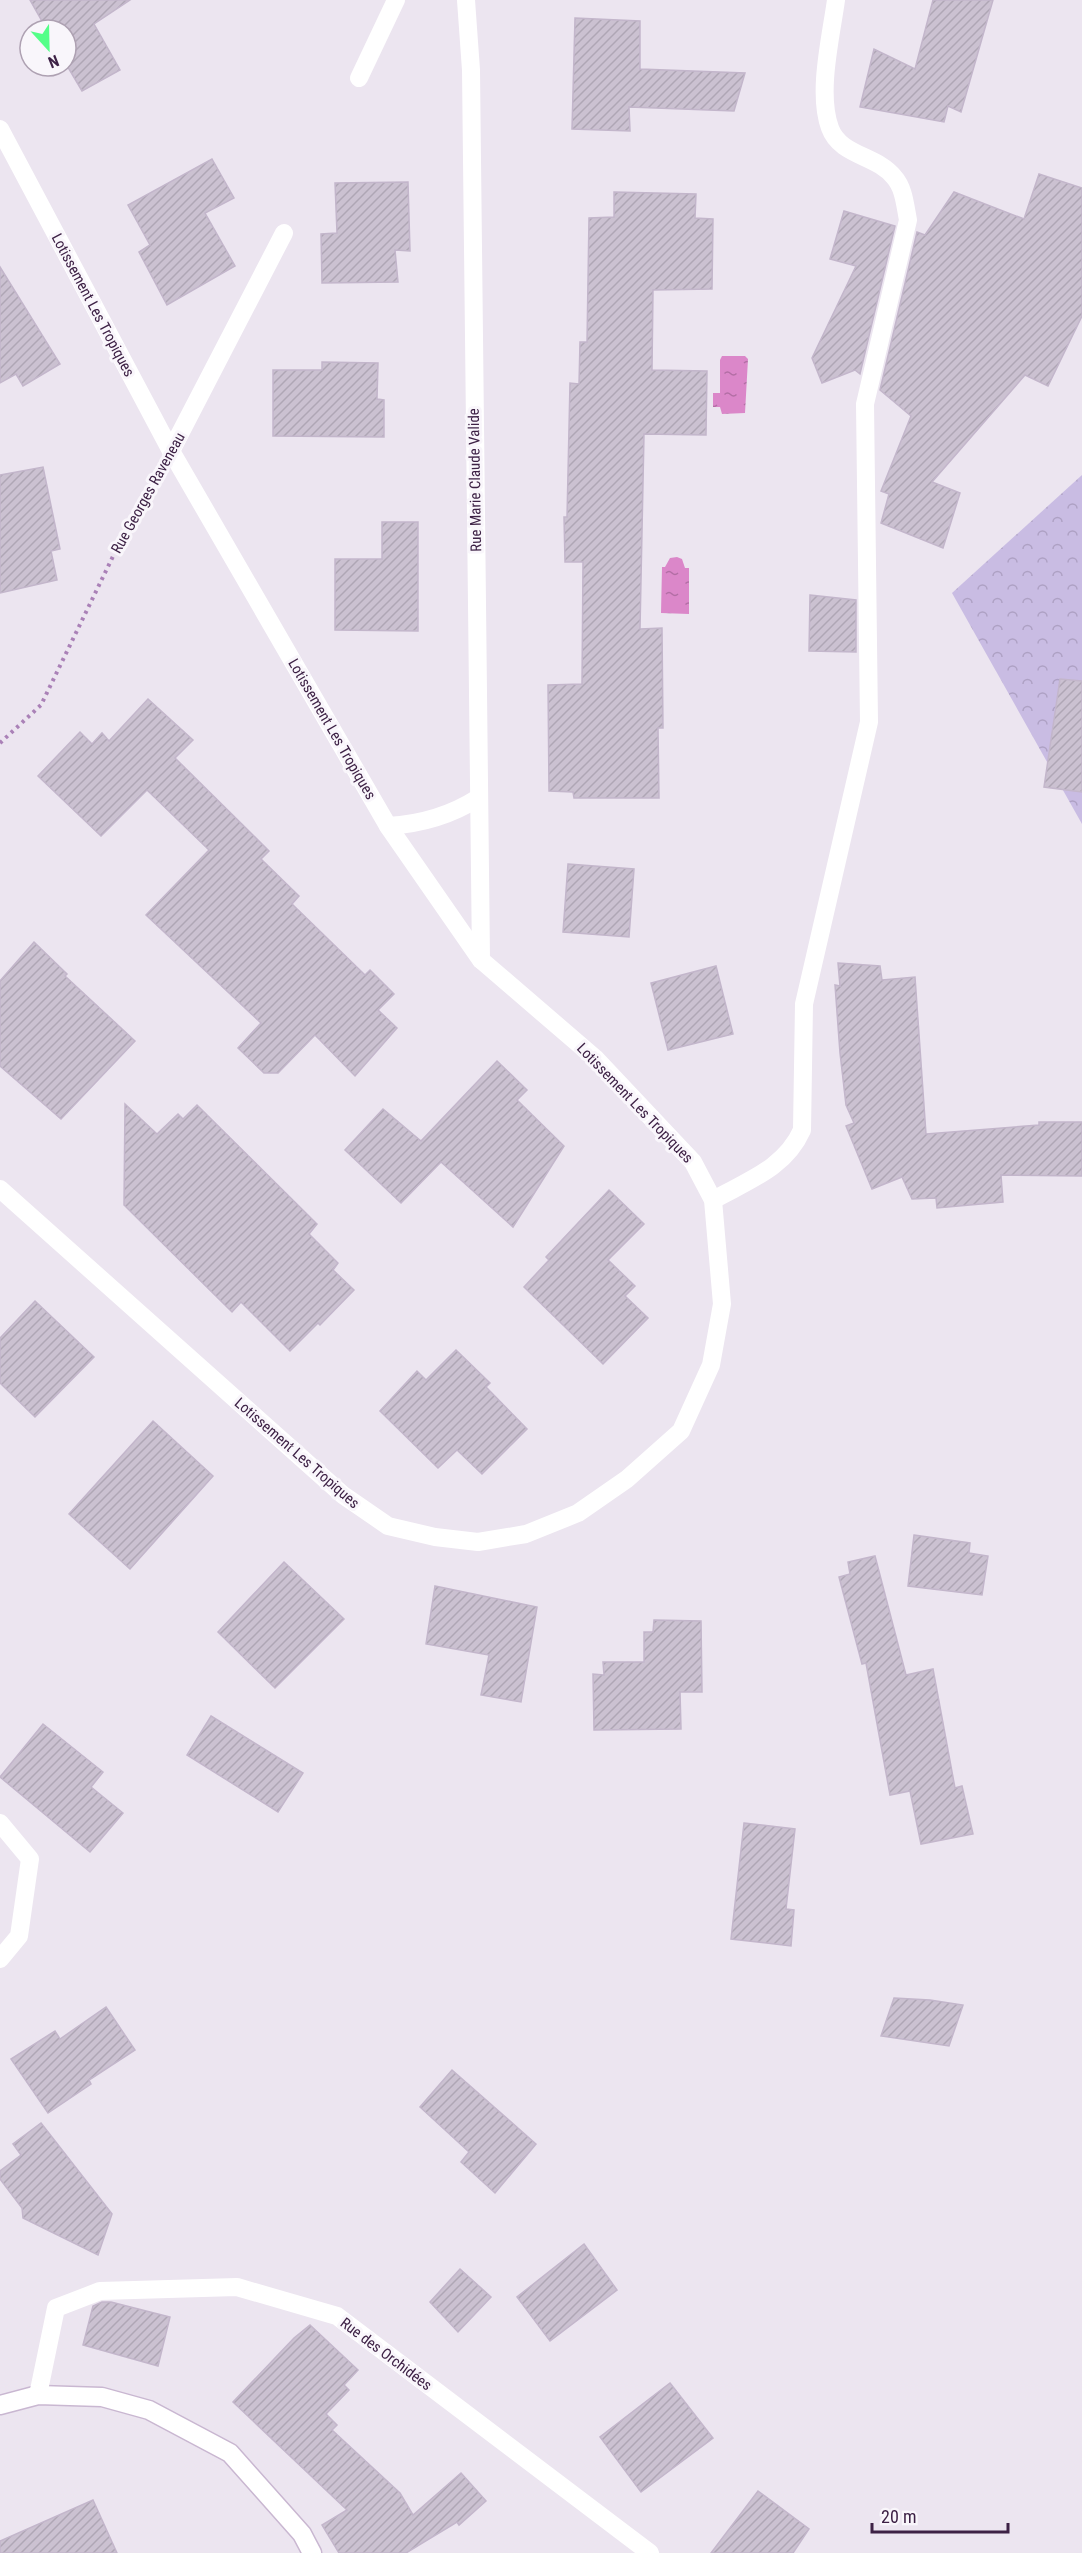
<svg xmlns="http://www.w3.org/2000/svg" width="1082" height="2553" font-family="'Roboto Condensed',sans-serif">
<style>
.forest{fill:url(#forest-crowns)}
.water{fill:url(#water-ripples)}
.building{fill:url(#building-hatch);stroke:#c3b6cb;stroke-width:1.5}
.lines{fill:none;stroke-linecap:round;stroke-linejoin:round}
.secondary-casing{stroke:#c9b7d1;stroke-width:21}
.path{stroke:#aa81b7;stroke-width:4;stroke-dasharray:3 4.5;stroke-linecap:butt}
.lane{stroke:#fff;stroke-width:18}
.street{stroke:#fff;stroke-width:18}
.secondary{stroke:#fff;stroke-width:18}
.labels{text-anchor:middle;stroke-width:6;stroke-linejoin:round;paint-order:stroke}
.street-label{font-size:15px;fill:#3d2145;stroke:#f9f6fb}
</style>
<defs>
<pattern id="forest-crowns" width="20" height="18" patternUnits="userSpaceOnUse" patternTransform="scale(1.5)"><rect width="20" height="18" fill="#c9bce3"/><path d="M2 6a3 3 0 1 1 6 0M12 15a3 3 0 1 1 6 0" fill="none" stroke="#aea1c4"/></pattern>
<pattern id="water-ripples" width="26" height="14" patternUnits="userSpaceOnUse" patternTransform="scale(1.5)"><rect width="26" height="14" fill="#db87c9"/><path d="M2 4q2-2 4 0t4 0M15 11q2-2 4 0t4 0" fill="none" stroke="#b36ea5"/></pattern>
<pattern id="building-hatch" width="6" height="6" patternUnits="userSpaceOnUse" patternTransform="scale(1.5)"><rect width="6" height="6" fill="#cbc1d1"/><path d="M-1 1l2-2M0 6l6-6M5 7l2-2" fill="none" stroke="#afa6b5"/></pattern>
</defs>
<rect width="100%" height="100%" fill="#ece5f0"/>
<path class="forest" d="M 1082,475 L 1082,824 L 952,593 Z"/>
<g class="water">
<path d="M 722,356 L 745,356 L 748,359 L 745,413 L 722,414 L 720,407 L 713,407 L 713,393 L 720,393 L 720,360 Z"/>
<path d="M 677,557 L 682,559 L 685,568 L 689,568 L 689,614 L 661,613 L 662,567 L 665,567 L 670,558 Z"/>
</g>
<g class="building">
<path d="M 30,0 L 130,0 L 94,24 L 120,70 L 82,91 L 66,64 L 66,30 L 47,30 Z"/>
<path d="M 933,0 L 993,0 L 961,112 L 948,106 L 944,122 L 860,107 L 874,49 L 915,69 Z"/>
<path d="M 575,18 L 640,21 L 640,69 L 745,73 L 734,111 L 629,107 L 630,131 L 572,129 Z"/>
<path d="M 212,159 L 234,198 L 205,213 L 235,266 L 167,305 L 139,252 L 150,245 L 128,205 Z"/>
<path d="M 1039,174 L 1082,188 L 1082,316 L 1048,386 L 1025,375 L 932,482 L 960,493 L 943,548 L 881,523 L 889,494 L 881,491 L 911,416 L 880,390 L 917,232 L 925,235 L 954,192 L 1024,219 Z"/>
<path d="M 408,182 L 410,251 L 395,250 L 398,282 L 322,283 L 321,234 L 337,233 L 335,183 Z"/>
<path d="M 614,192 L 696,194 L 695,218 L 713,219 L 712,289 L 653,290 L 652,370 L 707,371 L 706,435 L 644,434 L 640,629 L 662,628 L 663,728 L 658,728 L 659,798 L 574,798 L 573,792 L 549,791 L 548,685 L 582,684 L 583,562 L 565,562 L 564,517 L 567,517 L 570,383 L 579,384 L 580,342 L 587,342 L 589,218 L 614,217 Z"/>
<path d="M 844,211 L 895,226 L 860,374 L 855,370 L 822,383 L 812,358 L 856,266 L 830,259 Z"/>
<path d="M 0,267 L 60,364 L 23,386 L 16,374 L 0,383 Z"/>
<path d="M 322,362 L 378,363 L 377,399 L 384,400 L 384,437 L 273,436 L 273,370 L 322,370 Z"/>
<path d="M 43,467 L 60,549 L 51,551 L 57,580 L 0,593 L 0,475 Z"/>
<path d="M 382,522 L 418,522 L 418,631 L 335,630 L 335,559 L 382,559 Z"/>
<path d="M 810,595 L 856,600 L 856,652 L 809,651 Z"/>
<path d="M 1060,679 L 1082,681 L 1082,792 L 1044,787 Z"/>
<path d="M 148,699 L 193,740 L 175,758 L 269,851 L 261,859 L 299,896 L 292,904 L 365,975 L 370,970 L 394,994 L 378,1010 L 397,1028 L 355,1076 L 315,1035 L 278,1073 L 264,1073 L 238,1048 L 261,1023 L 146,915 L 209,850 L 147,790 L 101,836 L 38,776 L 80,732 L 92,744 L 102,733 L 109,741 Z"/>
<path d="M 568,864 L 634,869 L 629,937 L 563,932 Z"/>
<path d="M 34,942 L 67,974 L 65,976 L 135,1041 L 61,1119 L 0,1066 L 0,981 Z"/>
<path d="M 838,963 L 880,966 L 882,980 L 915,977 L 926,1134 L 1039,1125 L 1039,1122 L 1082,1122 L 1082,1176 L 1001,1175 L 1003,1202 L 937,1208 L 936,1198 L 912,1199 L 902,1177 L 872,1189 L 846,1126 L 854,1123 L 846,1105 L 840,1053 L 835,985 L 840,986 Z"/>
<path d="M 716,966 L 733,1034 L 668,1050 L 651,983 Z"/>
<path d="M 497,1061 L 527,1090 L 517,1100 L 564,1146 L 513,1227 L 441,1162 L 401,1203 L 345,1150 L 383,1109 L 421,1141 Z"/>
<path d="M 125,1104 L 157,1134 L 178,1114 L 183,1119 L 197,1105 L 317,1224 L 309,1234 L 338,1263 L 333,1270 L 354,1290 L 320,1325 L 318,1323 L 290,1351 L 241,1302 L 232,1312 L 124,1205 Z"/>
<path d="M 609,1190 L 644,1224 L 608,1260 L 635,1286 L 625,1296 L 648,1318 L 603,1364 L 524,1287 L 549,1260 L 546,1257 Z"/>
<path d="M 35,1301 L 94,1357 L 35,1417 L 0,1383 L 0,1338 Z"/>
<path d="M 456,1350 L 490,1383 L 486,1387 L 527,1429 L 482,1474 L 457,1450 L 438,1468 L 380,1411 L 417,1371 L 426,1380 Z"/>
<path d="M 153,1421 L 213,1476 L 130,1569 L 69,1514 Z"/>
<path d="M 914,1535 L 970,1543 L 969,1553 L 988,1556 L 982,1595 L 908,1586 Z"/>
<path d="M 875,1556 L 906,1675 L 933,1669 L 955,1788 L 962,1786 L 973,1834 L 921,1844 L 910,1791 L 890,1795 L 866,1663 L 862,1664 L 839,1577 L 850,1574 L 848,1562 Z"/>
<path d="M 284,1562 L 344,1619 L 275,1688 L 218,1632 Z"/>
<path d="M 435,1586 L 537,1607 L 521,1702 L 481,1695 L 489,1655 L 426,1644 Z"/>
<path d="M 654,1620 L 701,1621 L 702,1692 L 680,1692 L 681,1729 L 594,1730 L 593,1674 L 604,1675 L 603,1662 L 644,1662 L 644,1632 L 653,1632 Z"/>
<path d="M 211,1716 L 303,1773 L 278,1812 L 187,1755 Z"/>
<path d="M 43,1724 L 103,1772 L 91,1787 L 123,1813 L 90,1852 L 0,1777 Z"/>
<path d="M 744,1823 L 795,1829 L 786,1909 L 794,1910 L 791,1946 L 731,1939 Z"/>
<path d="M 894,1998 L 930,2000 L 963,2005 L 949,2046 L 881,2036 Z"/>
<path d="M 106,2007 L 135,2050 L 89,2080 L 91,2084 L 48,2113 L 11,2059 L 55,2031 L 60,2039 Z"/>
<path d="M 452,2070 L 536,2144 L 495,2193 L 461,2162 L 469,2152 L 420,2107 Z"/>
<path d="M 41,2123 L 112,2214 L 98,2255 L 23,2218 L 22,2208 L 0,2179 L 0,2171 L 21,2155 L 13,2144 Z"/>
<path d="M 584,2244 L 617,2290 L 550,2341 L 517,2297 Z"/>
<path d="M 460,2269 L 491,2297 L 458,2332 L 430,2302 Z"/>
<path d="M 102,2302 L 111,2302 L 170,2317 L 158,2366 L 83,2345 L 93,2306 Z"/>
<path d="M 310,2325 L 358,2370 L 344,2385 L 349,2390 L 326,2414 L 337,2425 L 332,2430 L 400,2493 L 413,2515 L 461,2473 L 486,2501 L 459,2525 L 457,2522 L 406,2553 L 339,2553 L 322,2525 L 347,2510 L 233,2402 L 294,2338 Z"/>
<path d="M 670,2383 L 713,2438 L 641,2492 L 600,2437 Z"/>
<path d="M 758,2491 L 809,2529 L 793,2553 L 711,2553 Z"/>
<path d="M 93,2500 L 117,2553 L 0,2553 L 0,2541 Z"/>
</g>
<g class="lines">
<g class="secondary-casing">
<path id="secondary" d="M 0,2405 L 38,2395 L 102,2397 L 149,2410 L 230,2453 L 302,2534 L 312,2553"/>
</g>
<path class="path" d="M 0,743 L 41,705 L 117,548 L 152,485"/>
<path class="lane" d="M 0,1823 L 30,1859 L 19,1936 L 0,1959"/>
<g class="street">
<path d="M 466,0 L 471,70 L 481,960"/>
<path d="M 359,78 L 396,0"/>
<path d="M 0,129 L 171,451 L 388,826 L 481,960 L 595,1058 L 693,1162 L 713,1200 L 722,1304 L 711,1365 L 681,1431 L 627,1479 L 578,1513 L 526,1534 L 478,1542 L 435,1537 L 388,1526 L 343,1495 L 0,1189"/>
<path d="M 171,451 L 284,233"/>
<path d="M 388,826 C 421,824 450,816 478,798"/>
<path d="M 713,1200 C 749,1180 785,1168 802,1130 L 804,1004 L 869,722 L 865,404 L 908,220 C 905,205 904,188 894,177 C 877,155 840,156 830,128 C 817,93 831,37 836,0"/>
<path d="M 38,2395 L 56,2308 L 100,2291 L 237,2287 L 337,2316 L 650,2553"/>
</g>
<use href="#secondary" class="secondary"/>
</g>
<g class="labels">
<g class="street-label">
<text transform="translate(93 305) rotate(62)" y="5">Lotissement Les Tropiques</text>
<text transform="translate(475 480) rotate(-91)" y="5">Rue Marie Claude Valide</text>
<text transform="translate(148 493) rotate(-61)" y="5">Rue Georges Raveneau</text>
<text transform="translate(332 729) rotate(60)" y="5">Lotissement Les Tropiques</text>
<text transform="translate(635 1103) rotate(46)" y="5">Lotissement Les Tropiques</text>
<text transform="translate(297 1453) rotate(41)" y="5">Lotissement Les Tropiques</text>
<text transform="translate(386 2354) rotate(37)" y="5">Rue des Orchidées</text>
</g>
</g>
<g transform="translate(48 48) rotate(158)"><circle r="28" fill="#f9f6fb" stroke="#aea1b2" stroke-width="1.5"/>
<path d="M0-4.5L10 22L0 15L-10 22Z" fill="#54ff88"/>
<text y="-9" font-size="16" font-weight="bold" text-anchor="middle" fill="#3d2145">N</text>
</g>
<path d="M872 2523v9h136v-9" fill="none" stroke="#3d2145" stroke-width="3"/>
<text x="881" y="2523" font-size="18" fill="#3d2145" stroke="#f9f6fb" stroke-width="4.5" paint-order="stroke">20 m</text>
</svg>
